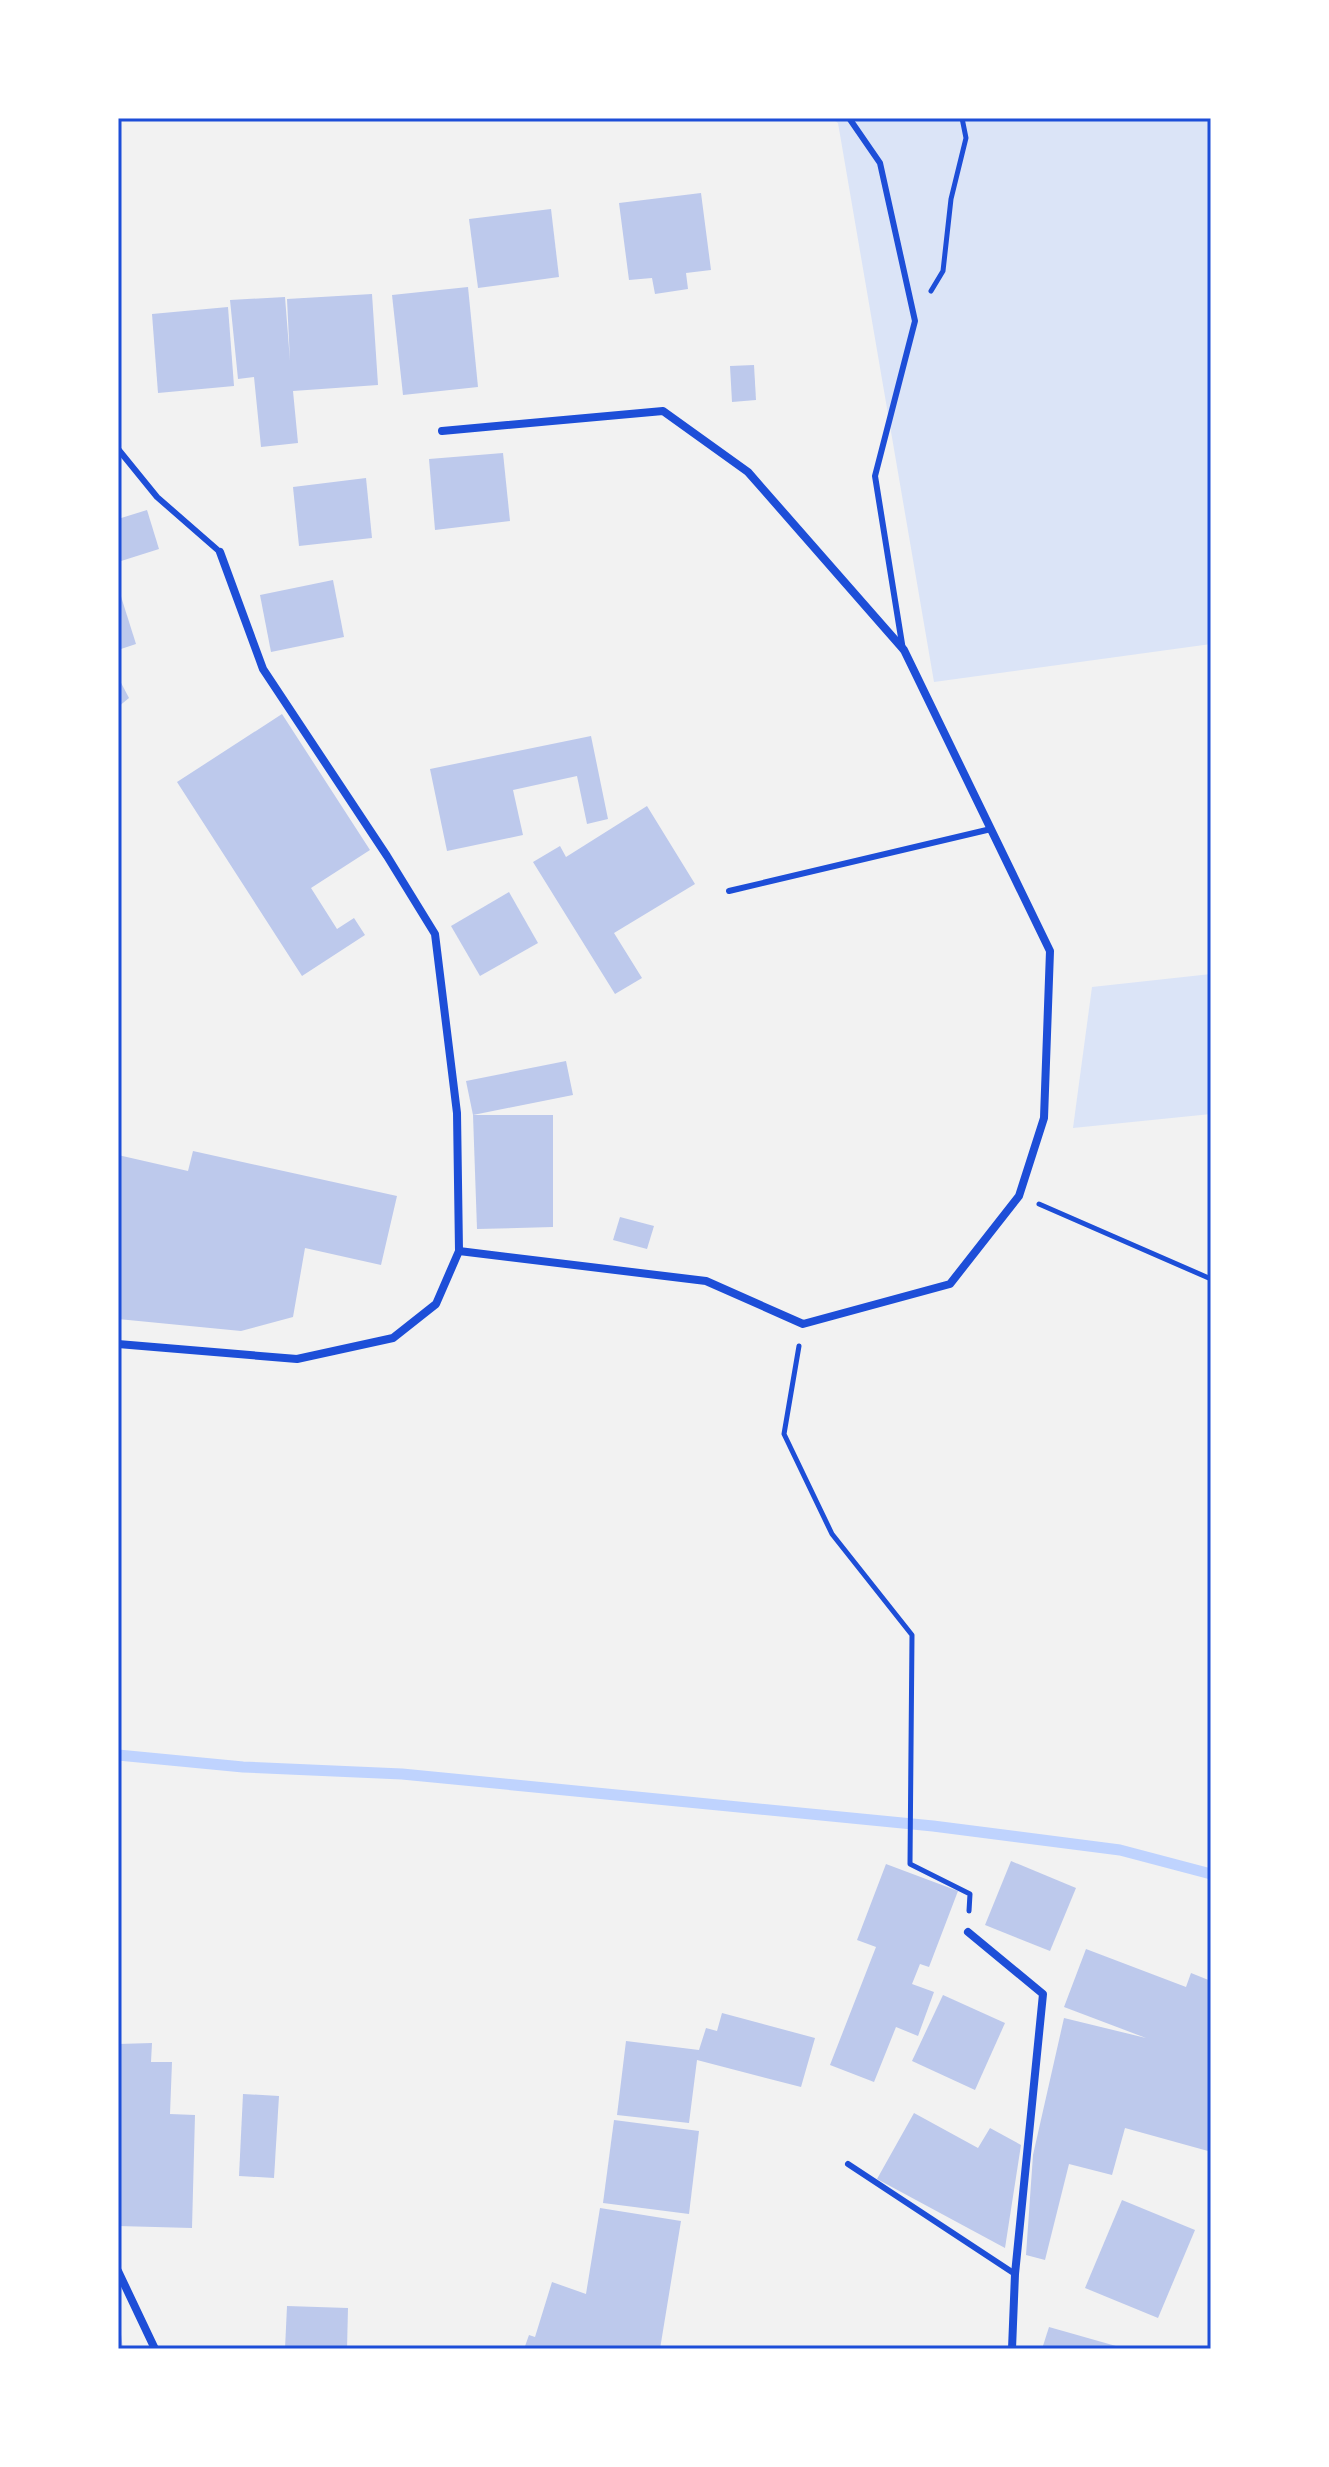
<svg xmlns="http://www.w3.org/2000/svg" width="1329" height="2467" font-family="Rubik,sans-serif">
<style>
.green{fill:#dbe4f7}
.lines{fill:none;stroke-linecap:round;stroke-linejoin:round}
.stream{stroke:#bfd3fe;stroke-width:11}
.building{fill:#bdc9ec}
.path{stroke:#1d4ed8;stroke-width:5}
.service{stroke:#1d4ed8;stroke-width:6}
.minor{stroke:#1d4ed8;stroke-width:8}
.neatline{fill:none;stroke:#1d4ed8;stroke-width:3}
</style>
<rect width="100%" height="100%" fill="#f2f2f2"/>
<g class="green">
<path d="M 831,118 L 1211,118 L 1211,644 L 934,682 L 838,123 Z"/>
<path d="M 1211,974 L 1211,1114 L 1073,1128 L 1092,987 Z"/>
</g>
<g class="lines">
<path class="stream" d="M 118,1755 L 243,1767 L 402,1774 L 933,1826 L 1120,1850 L 1211,1874"/>
</g>
<g class="building">
<path d="M 701,193 L 711,270 L 686,273 L 688,289 L 655,294 L 652,278 L 629,280 L 619,203 Z"/>
<path d="M 551,209 L 559,277 L 478,288 L 469,219 Z"/>
<path d="M 468,287 L 478,387 L 403,395 L 392,295 Z"/>
<path d="M 372,294 L 378,385 L 293,391 L 298,443 L 261,447 L 254,377 L 238,379 L 230,300 L 285,297 L 290,361 L 287,299 Z"/>
<path d="M 228,307 L 234,386 L 158,393 L 152,314 Z"/>
<path d="M 754,365 L 756,400 L 732,402 L 730,366 Z"/>
<path d="M 503,453 L 510,521 L 435,530 L 429,459 Z"/>
<path d="M 366,478 L 372,538 L 299,546 L 293,487 Z"/>
<path d="M 147,510 L 159,549 L 118,562 L 118,519 Z"/>
<path d="M 333,580 L 344,637 L 271,652 L 260,595 Z"/>
<path d="M 118,587 L 136,644 L 118,650 Z"/>
<path d="M 118,677 L 129,698 L 118,707 Z"/>
<path d="M 282,714 L 370,850 L 311,888 L 337,929 L 354,918 L 365,935 L 302,976 L 177,782 Z"/>
<path d="M 591,736 L 608,819 L 587,824 L 577,776 L 513,790 L 523,835 L 447,851 L 430,769 Z"/>
<path d="M 647,806 L 695,884 L 614,933 L 642,978 L 615,994 L 533,862 L 560,846 L 566,857 Z"/>
<path d="M 509,892 L 538,943 L 480,976 L 451,926 Z"/>
<path d="M 566,1061 L 573,1095 L 473,1115 L 466,1081 Z"/>
<path d="M 473,1115 L 553,1115 L 553,1227 L 477,1229 Z"/>
<path d="M 193,1151 L 397,1196 L 381,1265 L 305,1248 L 293,1317 L 241,1331 L 118,1319 L 118,1155 L 188,1171 Z"/>
<path d="M 620,1217 L 654,1226 L 647,1249 L 613,1240 Z"/>
<path d="M 1011,1861 L 1076,1888 L 1050,1951 L 985,1925 Z"/>
<path d="M 886,1864 L 958,1891 L 929,1967 L 920,1964 L 912,1984 L 934,1992 L 918,2036 L 896,2027 L 874,2082 L 830,2065 L 876,1947 L 857,1940 Z"/>
<path d="M 1086,1949 L 1186,1987 L 1191,1973 L 1211,1981 L 1211,2138 L 1208,2151 L 1125,2128 L 1112,2175 L 1069,2164 L 1045,2260 L 1026,2255 L 1033,2155 L 1064,2018 L 1146,2038 L 1064,2007 Z"/>
<path d="M 943,1995 L 1005,2023 L 975,2090 L 912,2061 Z"/>
<path d="M 722,2013 L 815,2038 L 801,2087 L 697,2060 L 689,2123 L 617,2115 L 626,2041 L 699,2050 L 706,2028 L 717,2031 Z"/>
<path d="M 152,2043 L 151,2062 L 172,2062 L 170,2114 L 195,2115 L 192,2228 L 118,2226 L 118,2044 Z"/>
<path d="M 243,2094 L 279,2096 L 274,2178 L 239,2176 Z"/>
<path d="M 914,2113 L 978,2148 L 990,2128 L 1021,2145 L 1005,2248 L 877,2179 Z"/>
<path d="M 614,2120 L 699,2131 L 689,2214 L 603,2203 Z"/>
<path d="M 1122,2200 L 1195,2230 L 1158,2318 L 1085,2288 Z"/>
<path d="M 600,2208 L 681,2221 L 660,2349 L 524,2349 L 529,2335 L 535,2337 L 552,2282 L 586,2294 Z"/>
<path d="M 287,2306 L 348,2308 L 347,2349 L 285,2349 Z"/>
<path d="M 118,2327 L 120,2327 L 123,2349 L 118,2349 Z"/>
<path d="M 1049,2327 L 1123,2348 L 1122,2349 L 1042,2349 Z"/>
</g>
<g class="lines">
<g class="path">
<path d="M 931,291 L 943,271 L 951,199 L 966,138 L 962,118"/>
<path d="M 1039,1204 L 1211,1279"/>
<path d="M 799,1346 L 784,1434 L 832,1534 L 912,1635 L 910,1864 L 970,1894 L 969,1911"/>
</g>
<g class="service">
<path d="M 849,118 L 880,163 L 915,321 L 875,476 L 903,650"/>
<path d="M 118,449 L 157,497 L 220,552"/>
<path d="M 729,891 L 991,829"/>
<path d="M 848,2164 L 1015,2274"/>
</g>
<g class="minor">
<path d="M 442,431 L 663,411 L 748,472 L 904,650 L 1050,951 L 1044,1118 L 1019,1196 L 950,1284 L 803,1324 L 706,1281 L 459,1251"/>
<path d="M 118,1344 L 297,1359 L 393,1338 L 436,1304 L 459,1251 L 457,1113 L 435,934 L 387,856 L 263,669 L 220,552"/>
<path d="M 968,1932 L 1043,1994 L 1015,2274 L 1012,2349"/>
<path d="M 118,2271 L 155,2349"/>
</g>
</g>
<rect width="1329" height="2467" fill="none" stroke="#ffffff" stroke-width="240"/>
<rect x="120" y="120" width="1089" height="2227" class="neatline"/>
</svg>
